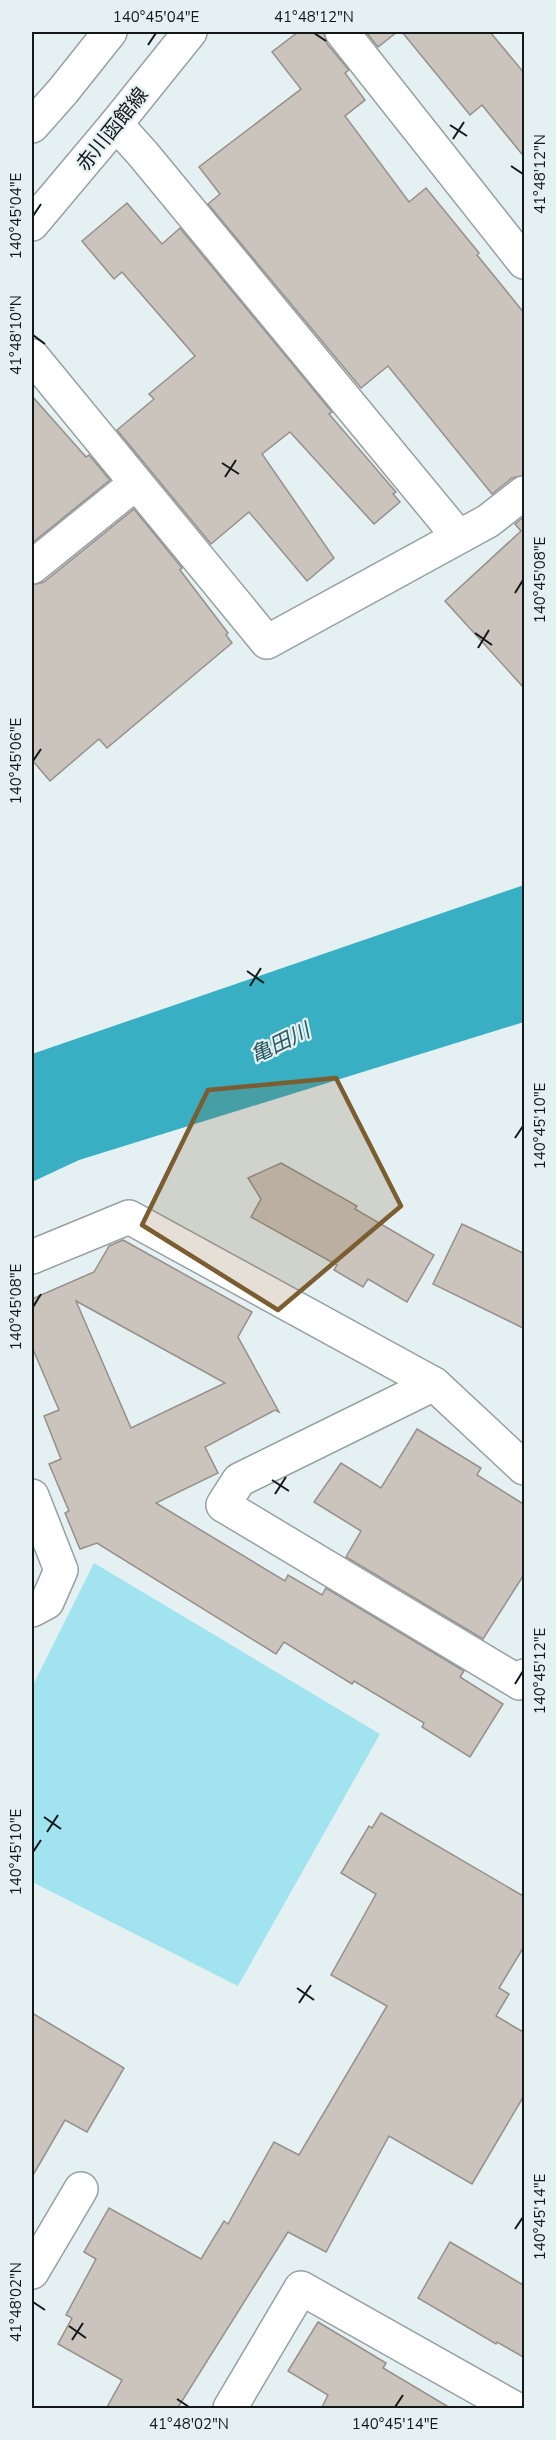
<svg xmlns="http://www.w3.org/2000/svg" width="556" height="2440" font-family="'Nunito Sans','Noto Sans JP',sans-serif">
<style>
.green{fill:#a1e3ef}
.water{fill:#38afc2}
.building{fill:#cac4bd;stroke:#959089;stroke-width:1.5;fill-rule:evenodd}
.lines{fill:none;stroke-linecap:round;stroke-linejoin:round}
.minor-casing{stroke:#97a1a3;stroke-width:36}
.major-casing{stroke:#97a1a3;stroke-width:36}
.minor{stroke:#fff;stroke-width:33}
.major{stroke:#fff;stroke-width:33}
.marked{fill:#7b5d31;fill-opacity:0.2;stroke:#7b5d31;stroke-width:4.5;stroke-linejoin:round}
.ticks{fill:none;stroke:#141818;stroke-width:2}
.labels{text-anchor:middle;stroke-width:4.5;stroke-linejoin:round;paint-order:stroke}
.street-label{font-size:20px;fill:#141818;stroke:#e5f0f2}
.water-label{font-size:21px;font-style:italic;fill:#285961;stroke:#e5f0f2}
.neatline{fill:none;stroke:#141818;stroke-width:2}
.ticks-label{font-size:15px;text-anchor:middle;fill:#141818}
</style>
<rect width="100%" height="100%" fill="#e5f0f2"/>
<path class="green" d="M 94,1563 L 380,1734 L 238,1986 L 32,1882 L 32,1687 Z"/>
<path class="water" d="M 524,885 L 524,1022 L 79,1160 L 32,1182 L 32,1054 Z"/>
<g class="building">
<path d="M 298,32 L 324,32 L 327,44 L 349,70 L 345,73 L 365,100 L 345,116 L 409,202 L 426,188 L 479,253 L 477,255 L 525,314 L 525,475 L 512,478 L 492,494 L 388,366 L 361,388 L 208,204 L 220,194 L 199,167 L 301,89 L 272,52 Z"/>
<path d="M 366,32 L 397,32 L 378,47 Z"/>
<path d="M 402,32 L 490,32 L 525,74 L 525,158 L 482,105 L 470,115 Z"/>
<path d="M 127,203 L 162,244 L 180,228 L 332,412 L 329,414 L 396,492 L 393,494 L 400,502 L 374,524 L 290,432 L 262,454 L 334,558 L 307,581 L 249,512 L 211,544 L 117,430 L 154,399 L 149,394 L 195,356 L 122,272 L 114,279 L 82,241 Z"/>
<path d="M 32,396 L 86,457 L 89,455 L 110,480 L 32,543 Z"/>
<path d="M 134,509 L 182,568 L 180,570 L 228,633 L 226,635 L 232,643 L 107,748 L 99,739 L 50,781 L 32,760 L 32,585 L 44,582 Z"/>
<path d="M 525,516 L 525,689 L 445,601 L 521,531 L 515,524 Z"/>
<path d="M 281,1163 L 357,1206 L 355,1209 L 434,1255 L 407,1302 L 368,1279 L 363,1287 L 334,1270 L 337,1265 L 251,1217 L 261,1199 L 248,1178 Z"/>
<path d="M 462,1224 L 525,1254 L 525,1329 L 433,1284 Z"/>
<path d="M 123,1240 L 252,1312 L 238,1337 L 279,1412 L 275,1410 L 205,1447 L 218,1473 L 156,1503 L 285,1581 L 288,1575 L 322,1595 L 326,1588 L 464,1671 L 460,1677 L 503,1704 L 470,1757 L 422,1727 L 424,1723 L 354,1681 L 352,1684 L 284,1642 L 276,1654 L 97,1543 L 80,1549 L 65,1513 L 69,1511 L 49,1464 L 61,1459 L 44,1416 L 59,1410 L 32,1347 L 32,1299 L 94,1272 L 109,1246 ZM 76,1301 L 225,1383 L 131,1428 Z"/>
<path d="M 417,1429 L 481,1468 L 477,1475 L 525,1505 L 525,1573 L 483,1639 L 346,1557 L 361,1531 L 314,1502 L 341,1463 L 381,1488 Z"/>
<path d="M 381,1813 L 525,1897 L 525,1945 L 499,1988 L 509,1994 L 496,2016 L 525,2033 L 525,2094 L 472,2184 L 389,2136 L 326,2252 L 288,2232 L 177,2409 L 106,2409 L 122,2380 L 58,2344 L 72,2318 L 66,2315 L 96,2259 L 84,2252 L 109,2208 L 201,2259 L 224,2221 L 228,2224 L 274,2142 L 299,2155 L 387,2006 L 331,1975 L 376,1894 L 341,1873 L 369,1826 L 372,1828 Z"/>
<path d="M 32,2013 L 124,2068 L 87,2132 L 65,2120 L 32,2177 Z"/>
<path d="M 450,2242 L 525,2286 L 525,2358 L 497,2342 L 496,2344 L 418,2298 Z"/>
<path d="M 318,2322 L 386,2363 L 383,2368 L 452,2409 L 321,2409 L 328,2395 L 288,2371 Z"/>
</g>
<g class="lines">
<g class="minor-casing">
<g id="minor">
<path d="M 342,32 L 524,262"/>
<path d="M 116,124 L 143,154 L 458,536"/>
<path d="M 32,356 L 267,642 L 488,521 L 524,493"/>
<path d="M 32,567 L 136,483"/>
<path d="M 32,1257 L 129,1217 L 434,1384 L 524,1468"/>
<path d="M 434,1384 L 239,1480 L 223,1505 L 520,1683 L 524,1676"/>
<path d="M 32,1496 L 61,1570 L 47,1602 L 32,1610"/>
<path d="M 32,2272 L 81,2189"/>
<path d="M 230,2408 L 301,2288 L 514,2408"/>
</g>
</g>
<g class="major-casing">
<g id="major">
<path d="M 32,126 L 63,91 L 110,32"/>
<path d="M 32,224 L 116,124 L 190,32"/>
</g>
</g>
<use href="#minor" class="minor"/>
<use href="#major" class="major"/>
</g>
<path class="marked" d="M 336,1078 L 401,1206 L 278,1310 L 142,1225 L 208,1090 Z"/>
<path class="ticks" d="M 314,33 L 326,41M 148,45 L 156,33M 450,125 L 467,136M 453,139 L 464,122M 511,166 L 523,174M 33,216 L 41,204M 33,335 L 45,344M 222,463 L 239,474M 225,477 L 236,460M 515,593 L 523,580M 475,633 L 492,645M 478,648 L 489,630M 33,761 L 41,749M 247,971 L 264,983M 250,986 L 261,968M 515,1138 L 523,1126M 33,1307 L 41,1294M 272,1480 L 289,1491M 275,1494 L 286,1477M 515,1684 L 523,1671M 44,1817 L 61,1829M 47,1832 L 58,1815M 33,1852 L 41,1840M 297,1988 L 314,2000M 299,2003 L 311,1985M 515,2229 L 523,2217M 33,2302 L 45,2310M 69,2326 L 86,2338M 72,2340 L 83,2323M 177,2399 L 189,2407M 395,2407 L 403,2395"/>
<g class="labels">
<g class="street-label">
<text transform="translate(112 129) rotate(-51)" y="7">赤川函館線</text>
</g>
<g class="water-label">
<text transform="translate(280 1043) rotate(-26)" y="7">亀田川</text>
</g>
</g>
<rect width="556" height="2440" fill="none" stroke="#e5f0f2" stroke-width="66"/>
<rect x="33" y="33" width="490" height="2374" class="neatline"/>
<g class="ticks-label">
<text x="156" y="22">140°45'04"E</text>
<text x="314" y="22">41°48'12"N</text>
<text transform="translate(540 174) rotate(-90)" y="5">41°48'12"N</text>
<text transform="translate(16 216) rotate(-90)" y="5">140°45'04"E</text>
<text transform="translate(16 335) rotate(-90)" y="5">41°48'10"N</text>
<text transform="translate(540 580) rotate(-90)" y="5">140°45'08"E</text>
<text transform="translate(16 761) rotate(-90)" y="5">140°45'06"E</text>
<text transform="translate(540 1126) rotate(-90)" y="5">140°45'10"E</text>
<text transform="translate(16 1307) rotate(-90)" y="5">140°45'08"E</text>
<text transform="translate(540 1671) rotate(-90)" y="5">140°45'12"E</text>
<text transform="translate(16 1852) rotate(-90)" y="5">140°45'10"E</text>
<text transform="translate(540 2217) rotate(-90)" y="5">140°45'14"E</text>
<text transform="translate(16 2302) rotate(-90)" y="5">41°48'02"N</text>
<text x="189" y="2429">41°48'02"N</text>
<text x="395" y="2429">140°45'14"E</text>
</g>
</svg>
